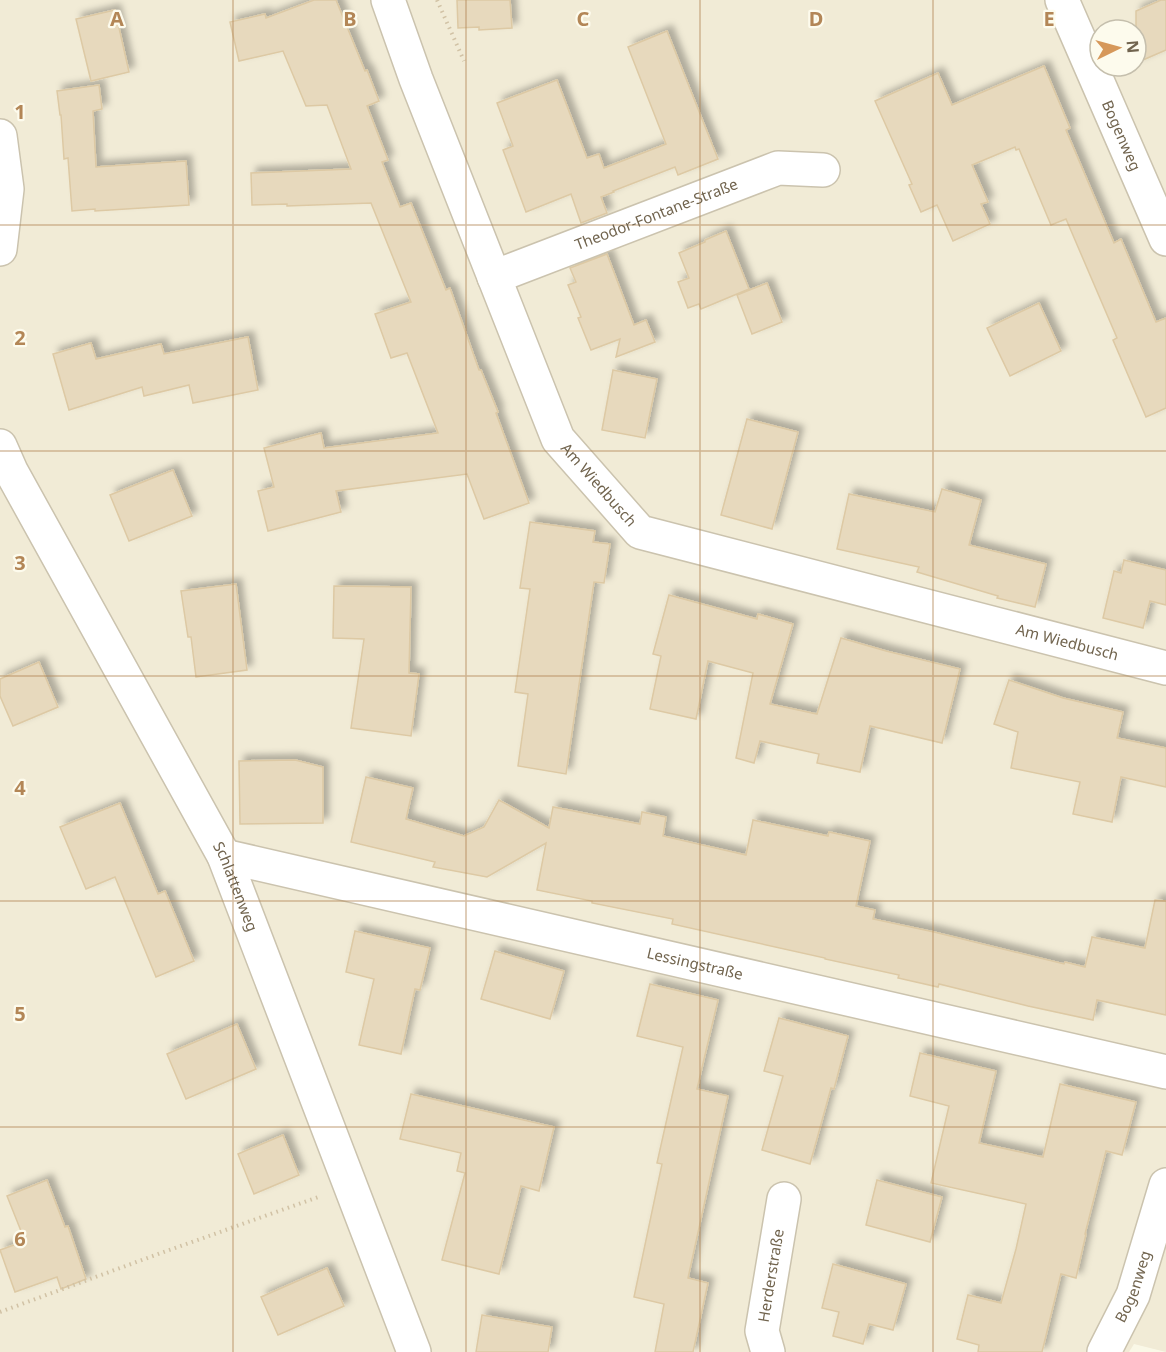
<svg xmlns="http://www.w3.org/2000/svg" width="1166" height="1352" font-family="'Noto Sans',sans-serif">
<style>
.residential{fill:#f1ebd6;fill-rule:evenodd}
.building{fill:#e7d9bd;stroke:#ddc9a4;stroke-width:1.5;filter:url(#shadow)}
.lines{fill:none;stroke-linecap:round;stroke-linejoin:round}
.minor-casing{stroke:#cbc3ae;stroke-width:36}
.path{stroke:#d1c2a5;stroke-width:4;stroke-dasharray:1.5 4.5;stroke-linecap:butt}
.minor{stroke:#fff;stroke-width:33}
.grid{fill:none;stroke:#b38656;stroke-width:1.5;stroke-opacity:0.55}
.labels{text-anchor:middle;stroke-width:4.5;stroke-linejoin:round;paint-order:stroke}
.street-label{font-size:15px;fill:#71644e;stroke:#fdfbed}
.grid-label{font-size:20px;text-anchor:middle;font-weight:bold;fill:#b38656;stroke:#fdfbed;stroke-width:4.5;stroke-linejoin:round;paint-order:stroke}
</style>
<defs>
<filter id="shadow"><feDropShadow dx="5.5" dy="-5.5" stdDeviation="3" flood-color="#0004"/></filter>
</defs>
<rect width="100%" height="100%" fill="#faf8e7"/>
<path class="residential" d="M 0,0 L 1166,0 L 1166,1352 L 1134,1344 L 1129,1352 L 0,1352 ZM 1100,30 L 1136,30 L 1136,66 L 1100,66 Z"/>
<g class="building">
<path d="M 314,0 L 336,0 L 365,71 L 367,70 L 379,101 L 367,106 L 388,160 L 382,162 L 400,207 L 411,203 L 446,290 L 450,288 L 479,370 L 481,370 L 498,412 L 496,413 L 529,503 L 484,519 L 467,474 L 336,491 L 341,512 L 268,531 L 258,491 L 274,487 L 264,448 L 321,433 L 324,448 L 438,433 L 407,353 L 391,358 L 375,314 L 411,302 L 371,203 L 287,206 L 287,204 L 252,205 L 251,173 L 351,169 L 327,105 L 306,106 L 283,51 L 239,61 L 230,22 L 265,14 L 266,18 Z"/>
<path d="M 457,0 L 510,0 L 512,28 L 479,30 L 479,27 L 458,28 Z"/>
<path d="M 1161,0 L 1166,0 L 1166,50 L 1136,63 L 1136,11 Z"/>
<path d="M 115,10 L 129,72 L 91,81 L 76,19 Z"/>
<path d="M 667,31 L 718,159 L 678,175 L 675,167 L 613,191 L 614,192 L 601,197 L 607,213 L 581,223 L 571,194 L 526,212 L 503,150 L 513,146 L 497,103 L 557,80 L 587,158 L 599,154 L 604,168 L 666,144 L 628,47 Z"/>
<path d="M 1044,66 L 1070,128 L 1066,130 L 1114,243 L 1121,239 L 1156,322 L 1166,318 L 1166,408 L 1146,417 L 1113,340 L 1117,338 L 1066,219 L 1051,225 L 1019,149 L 1016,150 L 1015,147 L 972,165 L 988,202 L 981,204 L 990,224 L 953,241 L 937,205 L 921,212 L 909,185 L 912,184 L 875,101 L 938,73 L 952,105 Z"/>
<path d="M 99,85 L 102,109 L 93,111 L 96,167 L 186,161 L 189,205 L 95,211 L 95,209 L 72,211 L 68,158 L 64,159 L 61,115 L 60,115 L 57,91 Z"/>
<path d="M 726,231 L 749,289 L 701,309 L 699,304 L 688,308 L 678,282 L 689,278 L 679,253 L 705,242 L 705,240 Z"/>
<path d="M 607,254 L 634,325 L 646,320 L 655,342 L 616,357 L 620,339 L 591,350 L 578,318 L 581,317 L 568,285 L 576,282 L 570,268 Z"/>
<path d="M 767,283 L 782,322 L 752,334 L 737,295 Z"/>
<path d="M 1039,303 L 1061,351 L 1010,376 L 987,328 Z"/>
<path d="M 248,337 L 258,390 L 193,403 L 189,385 L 144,396 L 142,387 L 69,410 L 53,354 L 91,343 L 96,359 L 161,344 L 164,354 Z"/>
<path d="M 613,370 L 657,379 L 645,438 L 602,430 Z"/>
<path d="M 747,419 L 798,432 L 772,529 L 721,515 Z"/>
<path d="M 173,470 L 192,516 L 129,541 L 110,495 Z"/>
<path d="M 942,489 L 981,500 L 969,545 L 1046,564 L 1035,607 L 997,598 L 998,596 L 917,572 L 919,567 L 837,549 L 849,494 L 935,512 Z"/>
<path d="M 530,522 L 595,531 L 593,542 L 610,544 L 604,583 L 594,582 L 566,774 L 518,766 L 528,694 L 515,692 L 530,589 L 520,588 Z"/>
<path d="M 1124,560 L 1166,570 L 1166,605 L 1150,601 L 1143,628 L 1103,618 L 1114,571 L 1121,573 Z"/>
<path d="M 236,584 L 247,670 L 196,677 L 191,637 L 188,637 L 181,591 Z"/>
<path d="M 334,586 L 411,587 L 409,673 L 419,674 L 411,736 L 351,728 L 364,639 L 333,638 Z"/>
<path d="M 669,595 L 757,619 L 758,614 L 793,624 L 770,704 L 817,714 L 841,638 L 886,651 L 960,669 L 942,743 L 870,726 L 860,772 L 817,763 L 819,754 L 760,741 L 754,763 L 736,758 L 753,673 L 708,661 L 696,719 L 650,709 L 661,656 L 653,654 Z"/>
<path d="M 39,662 L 58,707 L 13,726 L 0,696 L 0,679 Z"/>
<path d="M 1009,680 L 1063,698 L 1123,712 L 1117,738 L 1166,748 L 1166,787 L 1121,777 L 1112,822 L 1073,814 L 1080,782 L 1011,768 L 1018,732 L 994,724 Z"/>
<path d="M 295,760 L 323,767 L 323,823 L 240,824 L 239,761 Z"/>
<path d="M 366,777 L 413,788 L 406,819 L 464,836 L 484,827 L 499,800 L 549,828 L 553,807 L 640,824 L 642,812 L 666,817 L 663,836 L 746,855 L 753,820 L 828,836 L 829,832 L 870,841 L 856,906 L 875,910 L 873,919 L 934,932 L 1064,964 L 1065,962 L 1085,967 L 1092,937 L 1145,948 L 1155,900 L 1166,901 L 1166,1015 L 1097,1000 L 1093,1020 L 1028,1006 L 939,984 L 938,987 L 898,978 L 899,975 L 825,959 L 825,958 L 672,924 L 673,919 L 592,903 L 592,901 L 537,890 L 546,843 L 487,877 L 433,867 L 435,862 L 351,842 Z"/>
<path d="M 120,803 L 158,894 L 165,891 L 194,961 L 156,977 L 115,877 L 86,889 L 60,827 Z"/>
<path d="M 355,931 L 430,948 L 420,990 L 415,989 L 401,1054 L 359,1045 L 374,979 L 346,972 Z"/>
<path d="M 495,951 L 564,971 L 550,1019 L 481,999 Z"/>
<path d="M 650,984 L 718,1000 L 697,1089 L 728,1096 L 688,1278 L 708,1283 L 693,1352 L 655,1352 L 664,1304 L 634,1297 L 662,1164 L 657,1163 L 683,1047 L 637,1036 Z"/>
<path d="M 779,1018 L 848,1036 L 834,1089 L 831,1088 L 810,1164 L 762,1150 L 783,1076 L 764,1071 Z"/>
<path d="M 237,1024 L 256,1069 L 186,1099 L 167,1054 Z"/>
<path d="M 920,1053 L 996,1071 L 979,1143 L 1043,1157 L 1060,1084 L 1136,1102 L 1122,1155 L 1106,1151 L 1085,1234 L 1086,1234 L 1076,1278 L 1061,1274 L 1042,1352 L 978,1352 L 979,1345 L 957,1339 L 968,1295 L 1001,1303 L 1016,1249 L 1026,1204 L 931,1183 L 949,1106 L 910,1096 Z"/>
<path d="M 411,1094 L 554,1127 L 539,1191 L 521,1186 L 499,1274 L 442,1260 L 465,1173 L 457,1171 L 461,1153 L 400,1139 Z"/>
<path d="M 283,1135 L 299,1175 L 254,1194 L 238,1154 Z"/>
<path d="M 47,1180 L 65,1227 L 68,1226 L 86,1279 L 61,1289 L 57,1277 L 15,1292 L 0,1250 L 25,1241 L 7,1196 Z"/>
<path d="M 877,1180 L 942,1197 L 930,1242 L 866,1225 Z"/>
<path d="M 833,1264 L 906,1284 L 893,1330 L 869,1324 L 863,1344 L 833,1336 L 839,1312 L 822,1308 Z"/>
<path d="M 327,1268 L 344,1306 L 278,1335 L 261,1297 Z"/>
<path d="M 482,1315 L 552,1327 L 548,1352 L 476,1352 Z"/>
</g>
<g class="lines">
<g class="minor-casing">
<g id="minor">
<path id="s1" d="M 388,0 L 416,79 L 558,439 L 640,532 L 1166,668"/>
<path id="s2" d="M 1062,0 L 1166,239"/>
<path d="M 0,136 L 7,189 L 0,249"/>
<path id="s3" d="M 494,277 L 778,168 L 823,170"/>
<path id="s4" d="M 0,446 L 11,471 L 224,856 L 414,1352"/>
<path id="s5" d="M 224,856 L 1166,1072"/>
<path id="s6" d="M 768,1352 L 762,1331 L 784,1199"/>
<path id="s7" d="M 1104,1352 L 1133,1295 L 1166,1185"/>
</g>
</g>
<g class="path">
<path d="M 437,0 L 464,61"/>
<path d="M 0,1312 L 161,1253 L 321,1196"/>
</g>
<use href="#minor" class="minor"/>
</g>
<path class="grid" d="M 233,0 L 233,1352M 466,0 L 466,1352M 700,0 L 700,1352M 933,0 L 933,1352M 0,225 L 1166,225M 0,451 L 1166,451M 0,676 L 1166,676M 0,901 L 1166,901M 0,1127 L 1166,1127"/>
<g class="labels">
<g class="street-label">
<text dy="5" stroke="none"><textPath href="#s2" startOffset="148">Bogenweg</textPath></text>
<text dy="5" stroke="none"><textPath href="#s3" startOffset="174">Theodor-Fontane-Straße</textPath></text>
<text dy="5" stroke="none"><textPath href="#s1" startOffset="532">Am Wiedbusch</textPath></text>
<text dy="5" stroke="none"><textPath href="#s1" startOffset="1036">Am Wiedbusch</textPath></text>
<text dy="5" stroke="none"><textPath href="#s4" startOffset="500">Schlattenweg</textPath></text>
<text dy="5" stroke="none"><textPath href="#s5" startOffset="483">Lessingstraße</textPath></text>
<text dy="5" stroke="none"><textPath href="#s6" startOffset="78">Herderstraße</textPath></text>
<text dy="5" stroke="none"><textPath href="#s7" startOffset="72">Bogenweg</textPath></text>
</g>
</g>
<g class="grid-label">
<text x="117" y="26">A</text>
<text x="350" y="26">B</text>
<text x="583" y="26">C</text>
<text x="816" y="26">D</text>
<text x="1049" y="26">E</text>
<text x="20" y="119">1</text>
<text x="20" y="345">2</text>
<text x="20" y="570">3</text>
<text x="20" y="795">4</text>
<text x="20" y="1021">5</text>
<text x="20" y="1246">6</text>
</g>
<g transform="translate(1118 48) rotate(85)"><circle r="28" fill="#fdfbed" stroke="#c5bfad" stroke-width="1.5"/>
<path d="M0-4.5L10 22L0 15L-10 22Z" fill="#d6985a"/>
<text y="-9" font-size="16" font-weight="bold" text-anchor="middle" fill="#71644e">N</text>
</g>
</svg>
